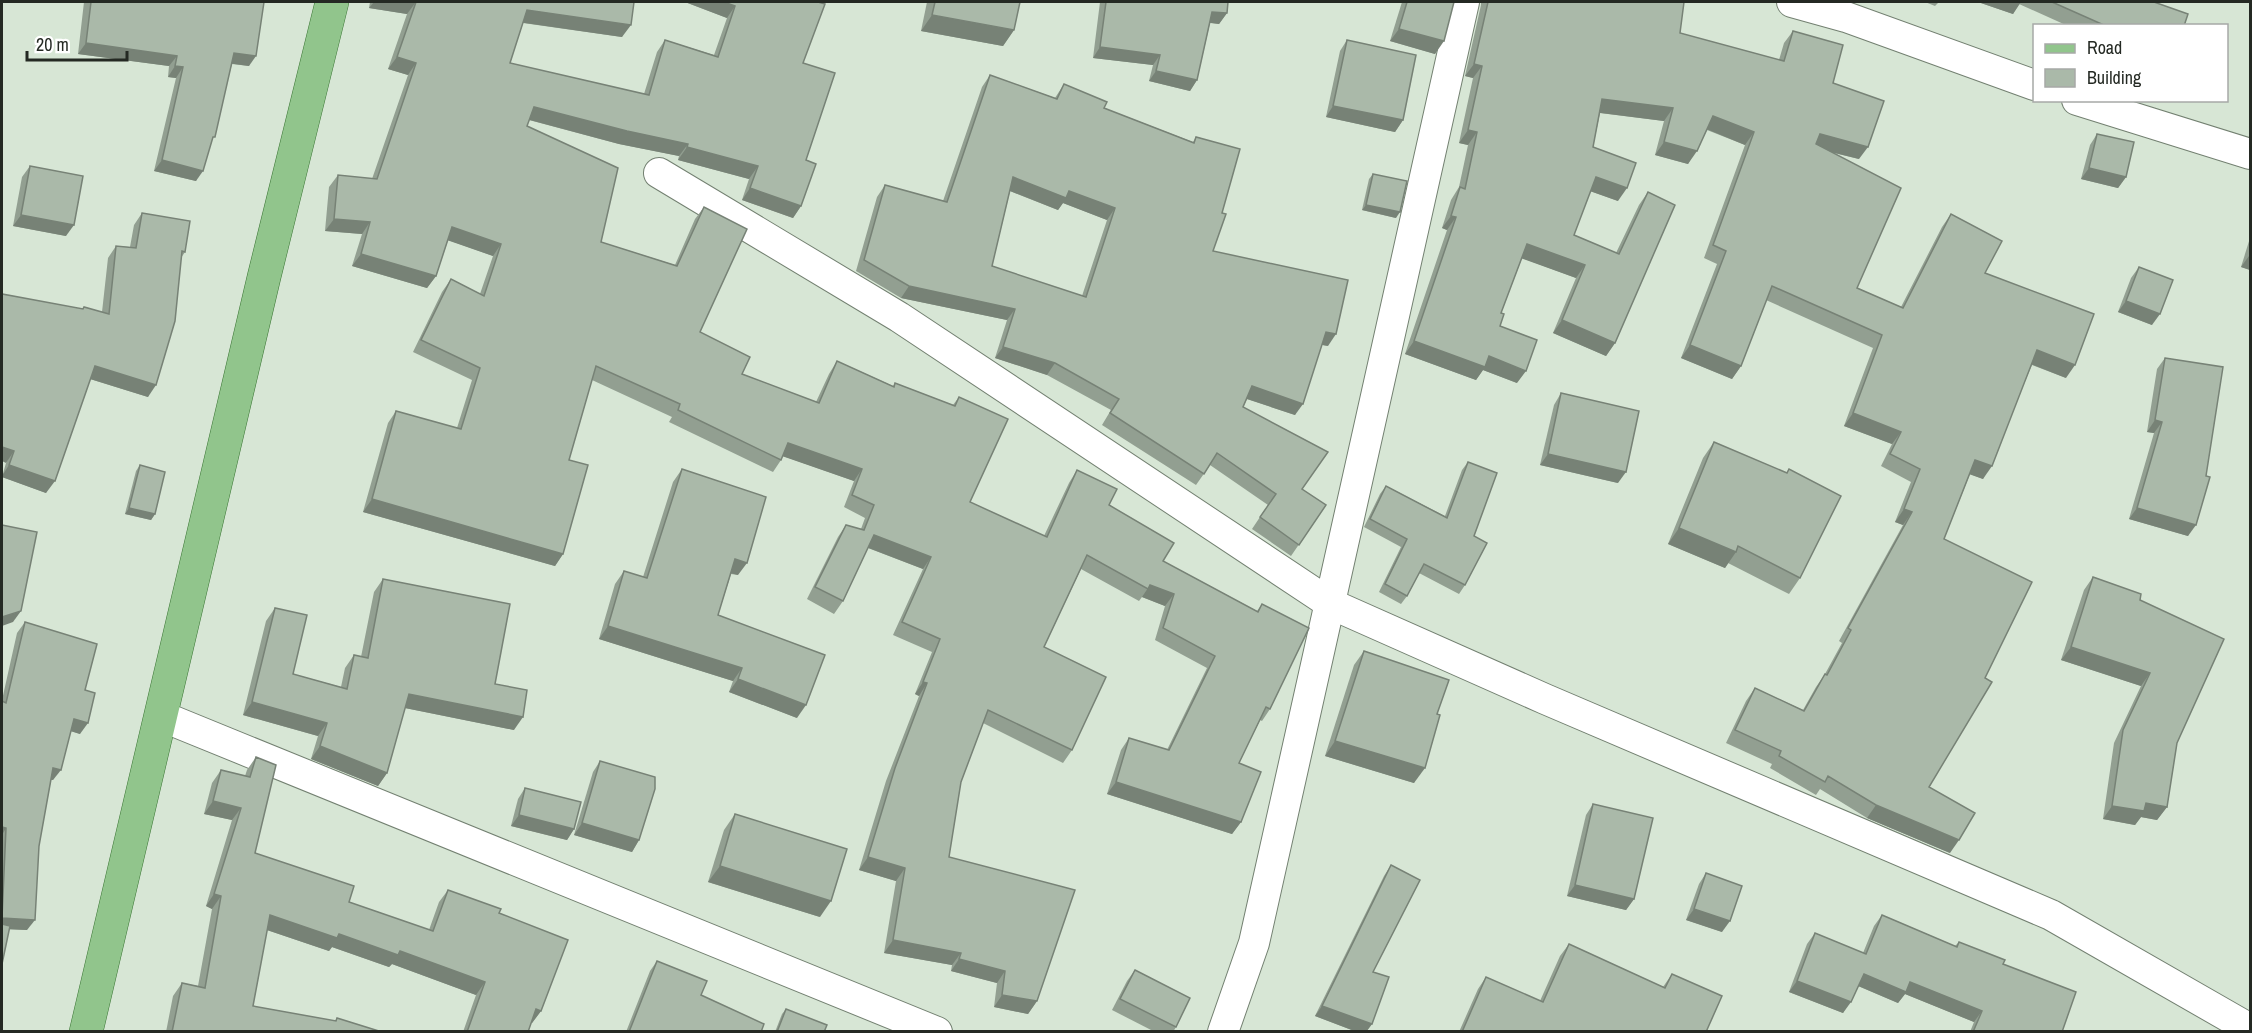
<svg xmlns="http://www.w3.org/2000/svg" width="2252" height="1033" font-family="'Archivo Narrow',sans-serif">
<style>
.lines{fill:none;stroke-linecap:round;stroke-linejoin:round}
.minor-casing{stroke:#738071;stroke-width:32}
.primary-casing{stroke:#3b7535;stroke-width:34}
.minor{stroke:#fff;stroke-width:30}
.primary{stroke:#91c58c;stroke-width:33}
.wall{fill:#929f91;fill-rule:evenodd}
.shaded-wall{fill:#778276}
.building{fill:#aab9a9;stroke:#778276;stroke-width:1.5;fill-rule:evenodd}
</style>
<rect width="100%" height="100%" fill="#d7e6d5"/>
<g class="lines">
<g class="minor-casing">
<g id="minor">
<path d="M 1792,2 L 1846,17 L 2034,85"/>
<path d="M 2077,100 L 2250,154"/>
<path d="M 659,173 L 899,317 L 1331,604 L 1545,699 L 2051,915 L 2250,1029"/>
<path d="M 161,716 L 937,1032"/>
<path d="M 1223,1032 L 1254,943 L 1464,2"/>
</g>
</g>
<g class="primary-casing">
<path id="primary" d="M 86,1032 L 264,277 L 332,2"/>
</g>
<use href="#minor" class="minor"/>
<use href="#primary" class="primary"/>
</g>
<g class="wall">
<path d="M 84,2 L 264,2 L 249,66 L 232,64 L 211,144 L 196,181 L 154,171 L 176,78 L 168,77 L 169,66 L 78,54 Z"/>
<path d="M 370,2 L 634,2 L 622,37 L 523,23 L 510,63 L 644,94 L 657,52 L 665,40 L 714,55 L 727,18 L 685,2 L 818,2 L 803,63 L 806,160 L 801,206 L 793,218 L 742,200 L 749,179 L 678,160 L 679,156 L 619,144 L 529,120 L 527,126 L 601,242 L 675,265 L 695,219 L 704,207 L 700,332 L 742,374 L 816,402 L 829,374 L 837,361 L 893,386 L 895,383 L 953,405 L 959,397 L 970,502 L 1044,536 L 1069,483 L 1077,470 L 1163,561 L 1257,611 L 1262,604 L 1270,709 L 1262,721 L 1260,720 L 1239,763 L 1241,822 L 1232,834 L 1107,794 L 1121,750 L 1129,738 L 1167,750 L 1207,668 L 1155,640 L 1165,606 L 1142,597 L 1139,601 L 1081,569 L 1044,647 L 1072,750 L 1063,763 L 983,723 L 961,782 L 949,857 L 1037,1001 L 1028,1014 L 994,1007 L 997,983 L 951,971 L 952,965 L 884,953 L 896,881 L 859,870 L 886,781 L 919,696 L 915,694 L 932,652 L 893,635 L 923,569 L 868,548 L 843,601 L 834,614 L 807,599 L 838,537 L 846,525 L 861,529 L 865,518 L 844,507 L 854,481 L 783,456 L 781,460 L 773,472 L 669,422 L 672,417 L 592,380 L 569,460 L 563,554 L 555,566 L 363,512 L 388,423 L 396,411 L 457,428 L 472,380 L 413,352 L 442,292 L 451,279 L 480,294 L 493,256 L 448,240 L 436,276 L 427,288 L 352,266 L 362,234 L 325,231 L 329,187 L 338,175 L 372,179 L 408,75 L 388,69 L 407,14 L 369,8 Z"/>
<path d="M 927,2 L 1020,2 L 1014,30 L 1003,46 L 921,31 Z"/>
<path d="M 1100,2 L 1228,2 L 1227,13 L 1219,24 L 1210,23 L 1197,80 L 1190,91 L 1149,81 L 1153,65 L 1093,58 Z"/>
<path d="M 1402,2 L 1454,2 L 1435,54 L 1390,41 Z"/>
<path d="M 1481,2 L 1684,2 L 1680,33 L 1779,60 L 1784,43 L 1793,31 L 1833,83 L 1859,159 L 1834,153 L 1857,288 L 1901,307 L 1942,227 L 1951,214 L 1985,273 L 2066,378 L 2032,365 L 1983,479 L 1970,474 L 1944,539 L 1929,787 L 1950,853 L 1867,818 L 1820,789 L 1816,795 L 1770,768 L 1772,764 L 1726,743 L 1746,701 L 1755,688 L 1803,710 L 1816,687 L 1825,674 L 1842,643 L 1839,641 L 1903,525 L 1895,522 L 1911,482 L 1881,466 L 1892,444 L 1844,426 L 1873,348 L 1766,300 L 1741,366 L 1732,379 L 1681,358 L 1717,264 L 1704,258 L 1745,145 L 1707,130 L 1688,164 L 1655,155 L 1664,121 L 1600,113 L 1593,147 L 1618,201 L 1590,191 L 1574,235 L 1616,253 L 1639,205 L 1648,192 L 1615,343 L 1606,356 L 1553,333 L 1576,278 L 1522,258 L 1501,313 L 1500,326 L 1517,383 L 1483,370 L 1476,380 L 1405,354 L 1447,230 L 1442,228 L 1451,200 L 1459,187 L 1468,145 L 1459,143 L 1473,78 L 1465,76 L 1481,5 Z"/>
<path d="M 1925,2 L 1939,2 L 1935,6 Z"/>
<path d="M 1978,2 L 2154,2 L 2184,26 L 2068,26 L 2019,4 L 2013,14 Z"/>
<path d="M 1347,40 L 1403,120 L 1395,132 L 1326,117 L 1340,51 Z"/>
<path d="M 990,75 L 1055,98 L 1064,84 L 1104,108 L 1193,142 L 1196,137 L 1222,213 L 1213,251 L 1328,346 L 1322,345 L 1295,415 L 1247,399 L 1243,407 L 1302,489 L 1326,505 L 1291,556 L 1252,529 L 1268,505 L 1210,465 L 1196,485 L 1102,425 L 1111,410 L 1047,375 L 995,358 L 1007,320 L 901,298 L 856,271 L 877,197 L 885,185 L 943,201 L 982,87 ZM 1010,191 L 1058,210 L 1063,203 L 1107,220 L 1082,296 L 992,266 Z"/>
<path d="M 2097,134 L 2126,177 L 2118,188 L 2081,179 L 2090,145 Z"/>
<path d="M 30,166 L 66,236 L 13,226 L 22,177 Z"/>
<path d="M 1373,174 L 1396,218 L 1362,210 L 1369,179 Z"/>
<path d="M 142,213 L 185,252 L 181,258 L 148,397 L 90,379 L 46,493 L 2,477 L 6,463 L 82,309 L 84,307 L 102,312 L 108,258 L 116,246 L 130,247 L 134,225 Z"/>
<path d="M 2250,238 L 2250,270 L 2241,267 Z"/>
<path d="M 2139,267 L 2152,325 L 2118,312 L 2131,278 Z"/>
<path d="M 2165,358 L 2206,476 L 2188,536 L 2129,519 L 2154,433 L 2147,432 L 2157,369 Z"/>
<path d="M 1561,393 L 1618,483 L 1540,465 L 1554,405 Z"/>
<path d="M 1714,442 L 1786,473 L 1789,469 L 1800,578 L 1789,594 L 1728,563 L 1725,568 L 1668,544 L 1703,458 Z"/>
<path d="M 1468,462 L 1474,536 L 1465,585 L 1459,594 L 1419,573 L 1407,596 L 1401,604 L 1379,592 L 1401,547 L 1364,527 L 1380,494 L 1386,486 L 1445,516 L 1462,470 Z"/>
<path d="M 140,465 L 155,514 L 151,520 L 125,514 L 136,471 Z"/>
<path d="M 682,469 L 738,575 L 731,574 L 718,615 L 797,718 L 729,692 L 733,681 L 599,639 L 615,584 L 624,571 L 643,577 L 673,482 Z"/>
<path d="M 2093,577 L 2140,600 L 2177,743 L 2167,807 L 2157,820 L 2141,817 L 2135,825 L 2103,819 L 2114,743 L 2141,686 L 2061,660 L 2084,590 Z"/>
<path d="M 383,579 L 495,684 L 514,730 L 405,708 L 387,773 L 378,786 L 311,759 L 318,736 L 243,715 L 266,621 L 275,608 L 293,674 L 341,687 L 345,668 L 354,655 L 361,657 L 374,592 Z"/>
<path d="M 25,622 L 85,690 L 80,734 L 71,731 L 53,780 L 51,780 L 39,846 L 27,930 L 9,929 L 2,964 L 2,700 L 17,633 Z"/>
<path d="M 1364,651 L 1437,714 L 1414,783 L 1325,756 L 1354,665 Z"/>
<path d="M 256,757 L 255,853 L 349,902 L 429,930 L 439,902 L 448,890 L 499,913 L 541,1011 L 532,1023 L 531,1023 L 528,1032 L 463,1032 L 476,995 L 392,964 L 389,967 L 332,947 L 329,951 L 267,930 L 253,1006 L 335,1021 L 337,1018 L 382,1032 L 166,1032 L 173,996 L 182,983 L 198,986 L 212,909 L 206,906 L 232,820 L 204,814 L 212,783 L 221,770 L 245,776 L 247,770 Z"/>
<path d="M 600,761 L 639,840 L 632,852 L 574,835 L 593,772 Z"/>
<path d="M 525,788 L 574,829 L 567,840 L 511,826 L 518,799 Z"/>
<path d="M 1593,804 L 1634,899 L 1626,910 L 1567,896 L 1586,815 Z"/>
<path d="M 735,814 L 820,917 L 708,882 L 724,830 Z"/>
<path d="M 1391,865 L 1373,972 L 1372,1024 L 1366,1032 L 1357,1032 L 1315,1016 L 1384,876 Z"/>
<path d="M 1706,873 L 1722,932 L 1686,920 L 1699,884 Z"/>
<path d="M 1882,915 L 1955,946 L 1959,942 L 2003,964 L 2062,1032 L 1970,1032 L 1974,1022 L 1905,994 L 1898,1003 L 1858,986 L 1843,1013 L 1789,992 L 1807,944 L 1815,933 L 1863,953 L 1874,926 Z"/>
<path d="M 1569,944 L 1663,987 L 1672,974 L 1706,1032 L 1459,1032 L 1478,989 L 1486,977 L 1540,1001 L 1560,956 Z"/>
<path d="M 657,961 L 701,995 L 761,1032 L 626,1032 L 650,971 Z"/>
<path d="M 1135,970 L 1176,1027 L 1173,1032 L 1155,1032 L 1112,1010 L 1127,981 Z"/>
<path d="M 786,1009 L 824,1032 L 775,1032 L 782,1014 Z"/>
</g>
<g class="shaded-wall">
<path d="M 374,2 L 416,2 L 407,14 L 369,8 Z"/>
<path d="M 685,2 L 724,2 L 735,6 L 727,18 Z"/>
<path d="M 1978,2 L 2021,2 L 2013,14 Z"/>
<path d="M 527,10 L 631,25 L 622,37 L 518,22 Z"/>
<path d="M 1212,12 L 1227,13 L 1219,24 L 1205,22 Z"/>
<path d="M 932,15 L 1014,30 L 1003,46 L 921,31 Z"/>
<path d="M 1399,29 L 1444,41 L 1435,54 L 1390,41 Z"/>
<path d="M 86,43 L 177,56 L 169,66 L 78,54 Z"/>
<path d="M 1100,47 L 1160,55 L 1153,65 L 1093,58 Z"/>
<path d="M 234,53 L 256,56 L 249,66 L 227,63 Z"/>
<path d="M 397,57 L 416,63 L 408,75 L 388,69 Z"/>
<path d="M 1474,64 L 1482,66 L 1473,78 L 1465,76 Z"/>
<path d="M 175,66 L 183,67 L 176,78 L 168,77 Z"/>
<path d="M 1156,71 L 1197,80 L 1190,91 L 1149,81 Z"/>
<path d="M 1602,99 L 1673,108 L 1664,121 L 1593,112 Z"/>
<path d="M 1333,106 L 1403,120 L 1395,132 L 1326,117 Z"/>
<path d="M 534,107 L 688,144 L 679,156 L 619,144 L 526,119 Z"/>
<path d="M 1713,116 L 1754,132 L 1745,145 L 1704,128 Z"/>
<path d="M 1468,130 L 1477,132 L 1468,145 L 1459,143 Z"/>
<path d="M 1820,134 L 1868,147 L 1859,159 L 1811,147 Z"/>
<path d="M 1664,142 L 1697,151 L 1688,164 L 1655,155 Z"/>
<path d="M 687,147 L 758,166 L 749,179 L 678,160 Z"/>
<path d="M 162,160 L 203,171 L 196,181 L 154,171 Z"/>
<path d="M 2089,168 L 2126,177 L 2118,188 L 2081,179 Z"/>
<path d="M 1013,177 L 1069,191 L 1115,208 L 1107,220 L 1063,203 L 1058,210 L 1005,189 Z"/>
<path d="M 1596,177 L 1627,188 L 1618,201 L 1587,190 Z"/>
<path d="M 750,188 L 801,206 L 793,218 L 742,200 Z"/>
<path d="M 1366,205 L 1400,212 L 1396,218 L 1362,210 Z"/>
<path d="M 21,215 L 74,225 L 66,236 L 13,226 Z"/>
<path d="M 1451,216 L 1456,217 L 1447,230 L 1442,228 Z"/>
<path d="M 334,219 L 370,222 L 362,234 L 325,231 Z"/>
<path d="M 452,227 L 501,244 L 493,256 L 444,239 Z"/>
<path d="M 1527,244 L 1585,265 L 1576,278 L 1518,257 Z"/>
<path d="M 361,254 L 436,276 L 427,288 L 352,266 Z"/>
<path d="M 2249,256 L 2250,256 L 2250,270 L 2241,267 Z"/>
<path d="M 909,286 L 1015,309 L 1007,320 L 901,298 Z"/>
<path d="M 2126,301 L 2160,314 L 2152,325 L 2118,312 Z"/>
<path d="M 1562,320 L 1615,343 L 1606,356 L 1553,333 Z"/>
<path d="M 1326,332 L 1336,334 L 1328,346 L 1318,344 Z"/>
<path d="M 1414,341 L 1489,356 L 1526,371 L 1517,383 L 1483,370 L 1476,380 L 1405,354 Z"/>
<path d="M 1690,345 L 1741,366 L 1732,379 L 1681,358 Z"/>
<path d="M 1003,347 L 1055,363 L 1047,375 L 995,358 Z"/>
<path d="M 2037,350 L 2075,365 L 2066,378 L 2028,363 Z"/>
<path d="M 95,366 L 156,385 L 148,397 L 87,378 Z"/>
<path d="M 1252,386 L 1303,404 L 1295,415 L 1244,398 Z"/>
<path d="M 1853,413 L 1901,432 L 1892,444 L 1844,426 Z"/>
<path d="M 2155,420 L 2162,422 L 2154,433 L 2147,432 Z"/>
<path d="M 788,443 L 862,469 L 854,481 L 779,455 Z"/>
<path d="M 2,447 L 14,451 L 6,463 L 2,461 Z"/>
<path d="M 1548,454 L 1626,472 L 1618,483 L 1540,465 Z"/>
<path d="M 1975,460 L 1992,466 L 1983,479 L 1966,473 Z"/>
<path d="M 9,465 L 55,481 L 46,493 L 2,477 L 2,476 Z"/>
<path d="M 372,499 L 563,554 L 555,566 L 363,512 Z"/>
<path d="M 129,508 L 155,514 L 151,520 L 125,514 Z"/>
<path d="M 2137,508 L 2196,525 L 2188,536 L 2129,519 Z"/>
<path d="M 1904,509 L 1912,512 L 1903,525 L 1895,522 Z"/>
<path d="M 1679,528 L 1736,552 L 1725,568 L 1668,544 Z"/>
<path d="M 874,535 L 931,557 L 923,569 L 866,547 Z"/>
<path d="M 735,559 L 747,563 L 738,575 L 726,572 Z"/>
<path d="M 1150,585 L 1174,594 L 1165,606 L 1142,597 Z"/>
<path d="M 21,611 L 13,622 L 2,626 L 2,617 Z"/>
<path d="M 608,626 L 742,668 L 733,681 L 599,639 Z"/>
<path d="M 2071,647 L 2150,673 L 2141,686 L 2061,660 Z"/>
<path d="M 738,679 L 806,705 L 797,718 L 729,692 Z"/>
<path d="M 923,682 L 927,683 L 919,696 L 915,694 Z"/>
<path d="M 409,694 L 523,717 L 514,730 L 400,707 Z"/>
<path d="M 252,702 L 327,723 L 318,736 L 243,715 Z"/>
<path d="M 74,719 L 88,723 L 80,734 L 67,730 Z"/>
<path d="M 1335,741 L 1425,768 L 1414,783 L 1325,756 Z"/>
<path d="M 320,746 L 387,773 L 378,786 L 311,759 Z"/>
<path d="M 53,768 L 61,770 L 53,780 L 46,778 Z"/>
<path d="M 1116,782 L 1241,822 L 1232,834 L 1107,794 Z"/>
<path d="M 213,801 L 241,808 L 232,820 L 204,814 Z"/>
<path d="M 2146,803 L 2167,807 L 2157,820 L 2141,817 L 2135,825 L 2103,819 L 2112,806 Z"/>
<path d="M 1876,805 L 1959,840 L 1950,853 L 1867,818 Z"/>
<path d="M 519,815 L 574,829 L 567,840 L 511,826 Z"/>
<path d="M 582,823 L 639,840 L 632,852 L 574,835 Z"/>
<path d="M 2,827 L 6,828 L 2,835 Z"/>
<path d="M 868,857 L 905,868 L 896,881 L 859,870 Z"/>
<path d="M 720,866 L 831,901 L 820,917 L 708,882 Z"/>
<path d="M 1575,885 L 1634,899 L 1626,910 L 1567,896 Z"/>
<path d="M 214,894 L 221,896 L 212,909 L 206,906 Z"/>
<path d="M 1694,909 L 1730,921 L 1722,932 L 1686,920 Z"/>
<path d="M 270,915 L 400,951 L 485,982 L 476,995 L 392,964 L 389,967 L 332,947 L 329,951 L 261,928 Z"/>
<path d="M 2,918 L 35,920 L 27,930 L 2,929 Z"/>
<path d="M 893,940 L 961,953 L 952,965 L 884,953 Z"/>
<path d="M 959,959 L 1005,971 L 997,983 L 951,971 Z"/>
<path d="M 1864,974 L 1910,982 L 1982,1011 L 1974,1022 L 1905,994 L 1898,1003 L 1856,985 Z"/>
<path d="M 1797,981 L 1851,1002 L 1843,1013 L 1789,992 Z"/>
<path d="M 1002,995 L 1037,1001 L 1028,1014 L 994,1007 Z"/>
<path d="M 1322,1006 L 1372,1024 L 1366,1032 L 1357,1032 L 1315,1016 Z"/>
<path d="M 536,1009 L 541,1011 L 532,1023 L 527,1021 Z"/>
</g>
<g class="building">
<path d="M 91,2 L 264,2 L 256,56 L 234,53 L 215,137 L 213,137 L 203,171 L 162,160 L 183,67 L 175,66 L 177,56 L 86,43 Z"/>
<path d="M 416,2 L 634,2 L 631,25 L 527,10 L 510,63 L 649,95 L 665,40 L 718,57 L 735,6 L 724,2 L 818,2 L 825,4 L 803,63 L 835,73 L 806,160 L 816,164 L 801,206 L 750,188 L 758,166 L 687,147 L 688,144 L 627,131 L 534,107 L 527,126 L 618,168 L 601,242 L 677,266 L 704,207 L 747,229 L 700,332 L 750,357 L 742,374 L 819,403 L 837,361 L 894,387 L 895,383 L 955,406 L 959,397 L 1008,419 L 970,502 L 1047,537 L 1077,470 L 1117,489 L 1109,505 L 1174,543 L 1163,561 L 1258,612 L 1262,604 L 1309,628 L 1270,709 L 1266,707 L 1239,763 L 1261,772 L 1241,822 L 1116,782 L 1129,738 L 1169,750 L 1215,656 L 1163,628 L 1174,594 L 1150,585 L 1148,589 L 1087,555 L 1044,647 L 1106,677 L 1072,750 L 988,710 L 961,782 L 949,857 L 1075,890 L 1037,1001 L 1002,995 L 1005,971 L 959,959 L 961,953 L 893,940 L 905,868 L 868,857 L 895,768 L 927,683 L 923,682 L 940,639 L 902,622 L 931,557 L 874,535 L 843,601 L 815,587 L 846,525 L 864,530 L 874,505 L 852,495 L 862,469 L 788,443 L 781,460 L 678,410 L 680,404 L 596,366 L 569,460 L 588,465 L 563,554 L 372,499 L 396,411 L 461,429 L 480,368 L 421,340 L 451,279 L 484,296 L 501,244 L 452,227 L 436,276 L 361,254 L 370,222 L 334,219 L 338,175 L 377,179 L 416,63 L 397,57 Z"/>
<path d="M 935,2 L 1020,2 L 1014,30 L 932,15 Z"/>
<path d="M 1106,2 L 1228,2 L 1227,13 L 1212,12 L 1197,80 L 1156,71 L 1160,55 L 1100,47 Z"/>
<path d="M 1407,2 L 1454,2 L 1444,41 L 1399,29 Z"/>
<path d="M 1488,2 L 1684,2 L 1680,33 L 1784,61 L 1793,31 L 1843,45 L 1833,83 L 1884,101 L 1868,147 L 1820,134 L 1816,144 L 1901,188 L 1857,288 L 1903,308 L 1951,214 L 2002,241 L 1985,273 L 2094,314 L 2075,365 L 2037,350 L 1992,466 L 1975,460 L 1944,539 L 2032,582 L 1985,678 L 1992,682 L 1929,787 L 1975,813 L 1959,840 L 1876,805 L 1828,776 L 1825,782 L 1779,756 L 1781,751 L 1735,730 L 1755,688 L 1804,711 L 1825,674 L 1827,675 L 1851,630 L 1848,628 L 1912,512 L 1904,509 L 1920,469 L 1890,454 L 1901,432 L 1853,413 L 1882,335 L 1772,286 L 1741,366 L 1690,345 L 1726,251 L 1713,245 L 1754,132 L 1713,116 L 1697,151 L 1664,142 L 1673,108 L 1602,99 L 1593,147 L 1636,163 L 1627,188 L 1596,177 L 1574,235 L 1619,254 L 1648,192 L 1675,205 L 1615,343 L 1562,320 L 1585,265 L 1527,244 L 1501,313 L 1504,314 L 1500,326 L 1537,340 L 1526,371 L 1489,356 L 1485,367 L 1414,341 L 1456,217 L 1451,216 L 1460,187 L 1465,189 L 1477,132 L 1468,130 L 1482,66 L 1474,64 Z"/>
<path d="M 2052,2 L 2154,2 L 2188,14 L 2184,26 L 2106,26 Z"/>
<path d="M 1347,40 L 1416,55 L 1403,120 L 1333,106 Z"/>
<path d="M 990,75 L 1057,99 L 1064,84 L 1107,102 L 1104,108 L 1194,143 L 1196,137 L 1240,149 L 1222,213 L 1226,214 L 1213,251 L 1348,280 L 1336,334 L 1326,332 L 1303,404 L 1252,386 L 1243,407 L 1328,452 L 1302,489 L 1326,505 L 1299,545 L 1260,517 L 1276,494 L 1217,453 L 1204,474 L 1110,413 L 1119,399 L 1055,363 L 1003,347 L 1015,309 L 909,286 L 864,260 L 885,185 L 947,202 ZM 1013,177 L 1066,198 L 1069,191 L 1115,208 L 1086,297 L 992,266 Z"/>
<path d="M 2097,134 L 2134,142 L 2126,177 L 2089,168 Z"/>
<path d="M 30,166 L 83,176 L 74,225 L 21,215 Z"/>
<path d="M 1373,174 L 1407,181 L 1400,212 L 1366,205 Z"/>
<path d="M 142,213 L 190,221 L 185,252 L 182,251 L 175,321 L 156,385 L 95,366 L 55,481 L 9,465 L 14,451 L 2,447 L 2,294 L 83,309 L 84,307 L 109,314 L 116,246 L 136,248 Z"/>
<path d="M 2139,267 L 2173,280 L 2160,314 L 2126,301 Z"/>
<path d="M 2165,358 L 2223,367 L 2206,476 L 2210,477 L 2196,525 L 2137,508 L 2162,422 L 2155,420 Z"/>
<path d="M 1561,393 L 1639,411 L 1626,472 L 1548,454 Z"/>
<path d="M 1714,442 L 1787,473 L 1789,469 L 1841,496 L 1800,578 L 1738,546 L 1736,552 L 1679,528 Z"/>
<path d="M 1468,462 L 1497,473 L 1474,536 L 1487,543 L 1465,585 L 1424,564 L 1407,596 L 1385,584 L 1407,539 L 1370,519 L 1386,486 L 1447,518 Z"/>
<path d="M 140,465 L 165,472 L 155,514 L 129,508 Z"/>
<path d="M 682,469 L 766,497 L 747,563 L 735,559 L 718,615 L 825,655 L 806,705 L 738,679 L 742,668 L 608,626 L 624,571 L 647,578 Z"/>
<path d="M 2,525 L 37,532 L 21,611 L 2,617 Z"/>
<path d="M 2093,577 L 2141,594 L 2140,600 L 2224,639 L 2177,743 L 2167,807 L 2146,803 L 2144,811 L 2112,806 L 2123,730 L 2150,673 L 2071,647 Z"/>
<path d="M 383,579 L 510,604 L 495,684 L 527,690 L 523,717 L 409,694 L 387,773 L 320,746 L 327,723 L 252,702 L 275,608 L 307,615 L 293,674 L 347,689 L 354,655 L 368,658 Z"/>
<path d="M 25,622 L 97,644 L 85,690 L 95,693 L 88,723 L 74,719 L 61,770 L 53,768 L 39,846 L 35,920 L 2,918 L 6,828 L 2,827 L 2,701 L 6,703 Z"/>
<path d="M 1364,651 L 1449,680 L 1437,714 L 1440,715 L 1425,768 L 1335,741 Z"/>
<path d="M 256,757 L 276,765 L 255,853 L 354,886 L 349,902 L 433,931 L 448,890 L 501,909 L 499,913 L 568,940 L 541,1011 L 536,1009 L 528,1032 L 467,1032 L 485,982 L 400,951 L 398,955 L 339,934 L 337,938 L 270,915 L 253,1006 L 336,1021 L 337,1018 L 382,1032 L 172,1032 L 182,983 L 205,988 L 221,896 L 214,894 L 241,808 L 213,801 L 221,770 L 250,777 Z"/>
<path d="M 600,761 L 655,777 L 655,789 L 639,840 L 582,823 Z"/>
<path d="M 525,788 L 581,802 L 574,829 L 519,815 Z"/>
<path d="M 1593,804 L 1653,818 L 1634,899 L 1575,885 Z"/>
<path d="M 735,814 L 847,849 L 831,901 L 720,866 Z"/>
<path d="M 1391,865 L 1420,880 L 1373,972 L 1389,977 L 1372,1024 L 1322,1006 Z"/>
<path d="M 1706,873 L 1742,886 L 1730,921 L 1694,909 Z"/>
<path d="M 1882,915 L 1957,947 L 1959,942 L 2005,960 L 2003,964 L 2076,992 L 2062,1032 L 1973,1032 L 1982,1011 L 1910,982 L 1906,992 L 1864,974 L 1851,1002 L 1797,981 L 1815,933 L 1866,954 Z"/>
<path d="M 2,924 L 10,926 L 2,964 Z"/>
<path d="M 1569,944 L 1665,988 L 1672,974 L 1722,996 L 1706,1032 L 1462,1032 L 1486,977 L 1543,1002 Z"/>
<path d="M 657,961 L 707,981 L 701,995 L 764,1024 L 761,1032 L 629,1032 Z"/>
<path d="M 1135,970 L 1190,998 L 1176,1027 L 1120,999 Z"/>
<path d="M 786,1009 L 827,1025 L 824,1032 L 777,1032 Z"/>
</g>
<rect width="2252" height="1033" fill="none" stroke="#242923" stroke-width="6"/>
<rect x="2033" y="24" width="195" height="78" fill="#ffffff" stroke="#a7a9a7" stroke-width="1.5"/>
<rect x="2045" y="44" width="30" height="9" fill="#91c58c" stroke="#a7a9a7" stroke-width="1.5"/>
<text x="2087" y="54" font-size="18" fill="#242923">Road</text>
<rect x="2045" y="69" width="30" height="18" fill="#aab9a9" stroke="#a7a9a7" stroke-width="1.5"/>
<text x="2087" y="84" font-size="18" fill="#242923">Building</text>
<path d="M27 51v9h100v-9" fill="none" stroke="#242923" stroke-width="3"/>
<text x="36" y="51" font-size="18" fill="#242923" stroke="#ffffff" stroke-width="4.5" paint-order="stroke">20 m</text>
</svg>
